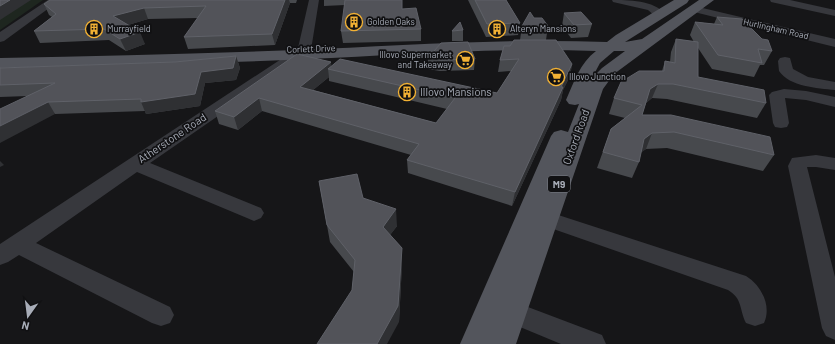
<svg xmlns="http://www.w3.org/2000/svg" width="835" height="344" font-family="Barlow,sans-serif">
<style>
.green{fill:#1e261f}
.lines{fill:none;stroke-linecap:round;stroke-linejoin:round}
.minor{fill:#37383d;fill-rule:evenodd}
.major{fill:#53555c;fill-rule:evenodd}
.wall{fill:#47494d;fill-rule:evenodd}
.shaded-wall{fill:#2f3033}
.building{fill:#525359;stroke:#5f6168}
.labels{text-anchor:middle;stroke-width:3.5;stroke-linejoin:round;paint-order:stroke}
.far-poi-label{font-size:9px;fill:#a8adb8;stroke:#111113;text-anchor:start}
.far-street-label{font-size:9px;fill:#a8adb8;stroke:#111113}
.shield{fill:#111113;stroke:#7b7e86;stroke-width:1}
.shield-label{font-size:10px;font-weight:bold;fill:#a8adb8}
.poi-label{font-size:11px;fill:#a8adb8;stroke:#111113;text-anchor:start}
.street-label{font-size:11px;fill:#a8adb8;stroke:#111113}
</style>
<rect width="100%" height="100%" fill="#161618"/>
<path class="green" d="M 0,0 L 43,0 L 0,30 Z"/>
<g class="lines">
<g class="minor">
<path d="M 48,0 L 60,0 L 4,41 L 0,42 L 0,32 Z"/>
<path d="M 309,0 L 319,0 L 311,50 L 309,53 L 150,163 L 261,208 L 264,213 L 261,218 L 254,221 L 247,218 L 137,172 L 36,243 L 170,307 L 174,315 L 170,323 L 161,326 L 152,323 L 19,255 L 8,262 L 0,265 L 0,244 L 298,48 Z"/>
<path d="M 612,0 C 628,0 654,0 665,14 L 663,16 L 655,16 L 648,10 L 613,2 Z"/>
<path d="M 770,0 L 790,0 L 835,10 L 835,16 L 771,2 Z"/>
<path d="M 694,6 L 835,39 L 835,47 L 690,11 L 688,9 L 690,7 Z"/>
<path d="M 785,57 L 790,58 L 793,69 L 808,77 L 835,82 L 835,90 C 817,88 790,87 779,71 L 778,61 L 780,58 Z"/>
<path d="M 784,89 L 806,91 L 835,97 L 835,107 L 806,100 L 785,98 L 789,123 L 787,127 L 781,128 L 775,127 L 773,123 L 769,95 L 772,92 Z"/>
<path d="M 816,155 L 835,158 L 835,170 L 816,167 L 807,167 L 835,277 L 835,340 L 826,336 L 822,328 L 788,166 L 792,158 Z"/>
<path d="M 546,211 L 746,276 C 761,285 772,306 764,323 L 755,326 L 746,323 C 739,309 743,299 728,290 L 539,224 L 535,219 L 539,214 Z"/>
<path d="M 512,301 L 602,335 L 606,344 L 561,344 L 503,320 L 499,312 L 503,304 Z"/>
</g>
<path class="major" d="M 674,0 L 689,0 L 687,3 L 625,42 L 642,39 L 699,0 L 714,0 L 614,74 L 603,89 L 516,344 L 460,344 L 551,136 L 554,132 L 561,130 L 568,132 L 579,104 L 575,105 L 569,104 L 566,100 C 574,82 580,63 596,51 C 500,47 402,55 306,59 C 204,64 102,65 0,68 L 0,58 C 99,56 197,54 296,50 C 399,46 503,38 607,42 L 616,35 ZM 614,51 L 625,51 L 602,68 L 592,78 L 600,63 Z"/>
</g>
<g class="wall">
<path d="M 50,0 L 297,0 L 296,3 L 290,3 L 275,45 L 188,49 L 184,37 L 198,18 L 148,19 L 128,25 L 145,44 L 126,51 L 109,40 L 40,43 L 34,31 L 52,17 L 49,15 L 44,4 Z"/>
<path d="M 324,0 L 402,0 L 402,9 L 421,29 L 421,41 L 343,43 L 341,31 L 345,5 L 324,6 Z"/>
<path d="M 468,0 L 506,0 L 520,23 L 518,35 L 486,37 Z"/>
<path d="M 564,13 L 592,24 L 588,37 L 571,38 L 562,26 Z"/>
<path d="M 717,17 L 772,51 L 764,65 L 760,65 L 754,77 L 712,69 L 698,48 L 698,77 L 766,103 L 757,118 L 667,99 L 652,98 L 646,103 L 642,115 L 774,155 L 763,171 L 667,148 L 646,149 L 641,152 L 639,162 L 632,178 L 597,168 L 611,129 L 625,118 L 609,114 L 614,98 L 662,71 L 665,61 L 670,62 L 671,52 L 676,39 L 694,42 L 690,35 L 695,22 L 714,24 Z"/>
<path d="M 534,18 L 548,26 L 546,40 L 520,40 L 522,26 Z"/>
<path d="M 463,30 L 463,41 L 452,41 L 452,31 Z"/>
<path d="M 504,46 L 572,64 L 570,76 L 563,90 L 561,100 L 512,206 L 408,173 L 407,160 L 411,155 L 262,111 L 238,130 L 219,124 L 215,111 L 331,66 L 497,93 L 511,71 L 498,72 L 500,60 ZM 329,77 L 329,81 L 447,109 L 436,123 L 313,90 Z"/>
<path d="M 236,56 L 240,68 L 236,80 L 205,83 L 200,106 L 146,114 L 145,111 L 55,114 L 28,96 L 0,97 L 0,68 L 175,62 Z"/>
<path d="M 428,58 L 475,59 L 474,70 L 440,71 L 428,69 Z"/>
<path d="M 319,181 L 363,198 L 397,226 L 390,235 L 402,248 L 402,264 L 399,322 L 352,290 L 354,272 L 330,242 Z"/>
</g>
<g class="shaded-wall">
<path d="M 10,0 L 31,0 L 0,20 L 0,6 Z"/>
<path d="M 285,0 L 289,0 L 290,3 L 275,45 L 272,34 Z"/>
<path d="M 144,8 L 148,19 L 118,28 L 113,16 Z"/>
<path d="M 140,32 L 145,44 L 126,51 L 120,39 Z"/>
<path d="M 236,56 L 240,68 L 236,80 L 205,83 L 200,106 L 146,114 L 141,102 L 201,72 Z"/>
<path d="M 331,62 L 332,70 L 328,69 L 329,77 L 302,99 L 300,87 Z"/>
<path d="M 572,64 L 570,76 L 563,90 L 561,100 L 512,206 L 515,192 L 561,87 Z"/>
<path d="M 658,84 L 652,98 L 645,104 L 650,89 Z"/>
<path d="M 259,98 L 262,111 L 238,130 L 234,117 Z"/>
<path d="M 48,102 L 55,114 L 0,143 L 0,126 Z"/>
<path d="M 652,133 L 646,149 L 638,155 L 644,139 Z"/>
<path d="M 0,161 L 4,165 L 0,167 Z"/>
<path d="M 396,209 L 397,226 L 384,243 L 383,227 Z"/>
<path d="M 402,248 L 402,264 L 399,322 L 387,344 L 377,344 Z"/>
</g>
<g class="building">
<path d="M 0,0 L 10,0 L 0,6 Z"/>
<path d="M 50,0 L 285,0 L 272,34 L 184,37 L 206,6 L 144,8 L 113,16 L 140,32 L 120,39 L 104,29 L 34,31 L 56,14 L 44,4 Z"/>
<path d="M 345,0 L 402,0 L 402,9 L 416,8 L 421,29 L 341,31 Z"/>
<path d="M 475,0 L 506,0 L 520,23 L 487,24 Z"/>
<path d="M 530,12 L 534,18 L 542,18 L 548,26 L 522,26 Z"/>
<path d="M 581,12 L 592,24 L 574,25 L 564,13 Z"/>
<path d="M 717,17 L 742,19 L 762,39 L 768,40 L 772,51 L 758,49 L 762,63 L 718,55 L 695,22 L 723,25 Z"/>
<path d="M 460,22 L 463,30 L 452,31 Z"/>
<path d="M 676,39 L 698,42 L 698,77 L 764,90 L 766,103 L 673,84 L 658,84 L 650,89 L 642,115 L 671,115 L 770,137 L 774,155 L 674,132 L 652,133 L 644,139 L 639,162 L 603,152 L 611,129 L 642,105 L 614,98 L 621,82 L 639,71 L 664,71 L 665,61 L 675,63 Z"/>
<path d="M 514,40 L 556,40 L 572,64 L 561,87 L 563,87 L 515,192 L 407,160 L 419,144 L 259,98 L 234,117 L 215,111 L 297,54 L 331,62 L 300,87 L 436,123 L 455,98 L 328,69 L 340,59 L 497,93 L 519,59 L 500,60 L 504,46 L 510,46 Z"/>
<path d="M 468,42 L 475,59 L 441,60 L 428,58 L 441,43 Z"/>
<path d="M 236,56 L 233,68 L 201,72 L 195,94 L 141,102 L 141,99 L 48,102 L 0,126 L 0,109 L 55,83 L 0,85 L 0,68 L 175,62 Z"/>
<path d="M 357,174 L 363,198 L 396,209 L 383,227 L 402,248 L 398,306 L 377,344 L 317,344 L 352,290 L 355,260 L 327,225 L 319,181 Z"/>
</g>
<defs>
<g id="building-ring" transform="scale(0.9)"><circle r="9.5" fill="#111113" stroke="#f2b134" stroke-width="1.5"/><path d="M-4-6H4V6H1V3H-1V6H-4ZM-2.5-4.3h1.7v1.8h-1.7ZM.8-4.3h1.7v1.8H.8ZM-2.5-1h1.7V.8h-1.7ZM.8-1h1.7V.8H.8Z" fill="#f2b134"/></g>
<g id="supermarket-ring" transform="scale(0.9)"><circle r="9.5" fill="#111113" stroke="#f2b134" stroke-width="1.5"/><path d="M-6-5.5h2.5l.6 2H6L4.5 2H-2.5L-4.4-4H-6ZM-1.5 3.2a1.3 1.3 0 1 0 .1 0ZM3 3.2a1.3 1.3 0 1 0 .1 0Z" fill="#f2b134"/></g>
</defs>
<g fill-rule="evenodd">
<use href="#building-ring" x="354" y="22"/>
<use href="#building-ring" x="94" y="29"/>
<use href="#building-ring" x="497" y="29"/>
<use href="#supermarket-ring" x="465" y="60"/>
<use href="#supermarket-ring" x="556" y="77"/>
<use href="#building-ring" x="407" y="92"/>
</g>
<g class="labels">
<g class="far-poi-label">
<text x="367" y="25">Golden Oaks</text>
<text x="107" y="32">Murrayfield</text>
<text x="510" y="32">Alteryn Mansions</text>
<text x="452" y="58" text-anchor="end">Illovo Supermarket<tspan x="452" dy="10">and Takeaway</tspan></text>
<text x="569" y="80">Illovo Junction</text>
</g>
<g class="far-street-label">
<text transform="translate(776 29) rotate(13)" y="3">Hurlingham Road</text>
<text transform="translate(311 49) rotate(-2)" y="3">Corlett Drive</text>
</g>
<rect class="shield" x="548" y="176" width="22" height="16" rx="3"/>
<g class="shield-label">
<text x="559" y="188">M9</text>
</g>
<g class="poi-label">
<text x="420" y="96">Illovo Mansions</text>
</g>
<g class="street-label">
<text transform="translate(576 137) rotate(-70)" y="4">Oxford Road</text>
<text transform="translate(172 138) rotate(-34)" y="4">Atherstone Road</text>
</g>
</g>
<g transform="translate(28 316) rotate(194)" stroke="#111113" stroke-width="3" paint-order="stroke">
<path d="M0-3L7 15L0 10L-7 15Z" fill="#a8adb8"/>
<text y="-6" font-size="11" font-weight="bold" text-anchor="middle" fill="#a8adb8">N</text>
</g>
</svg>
